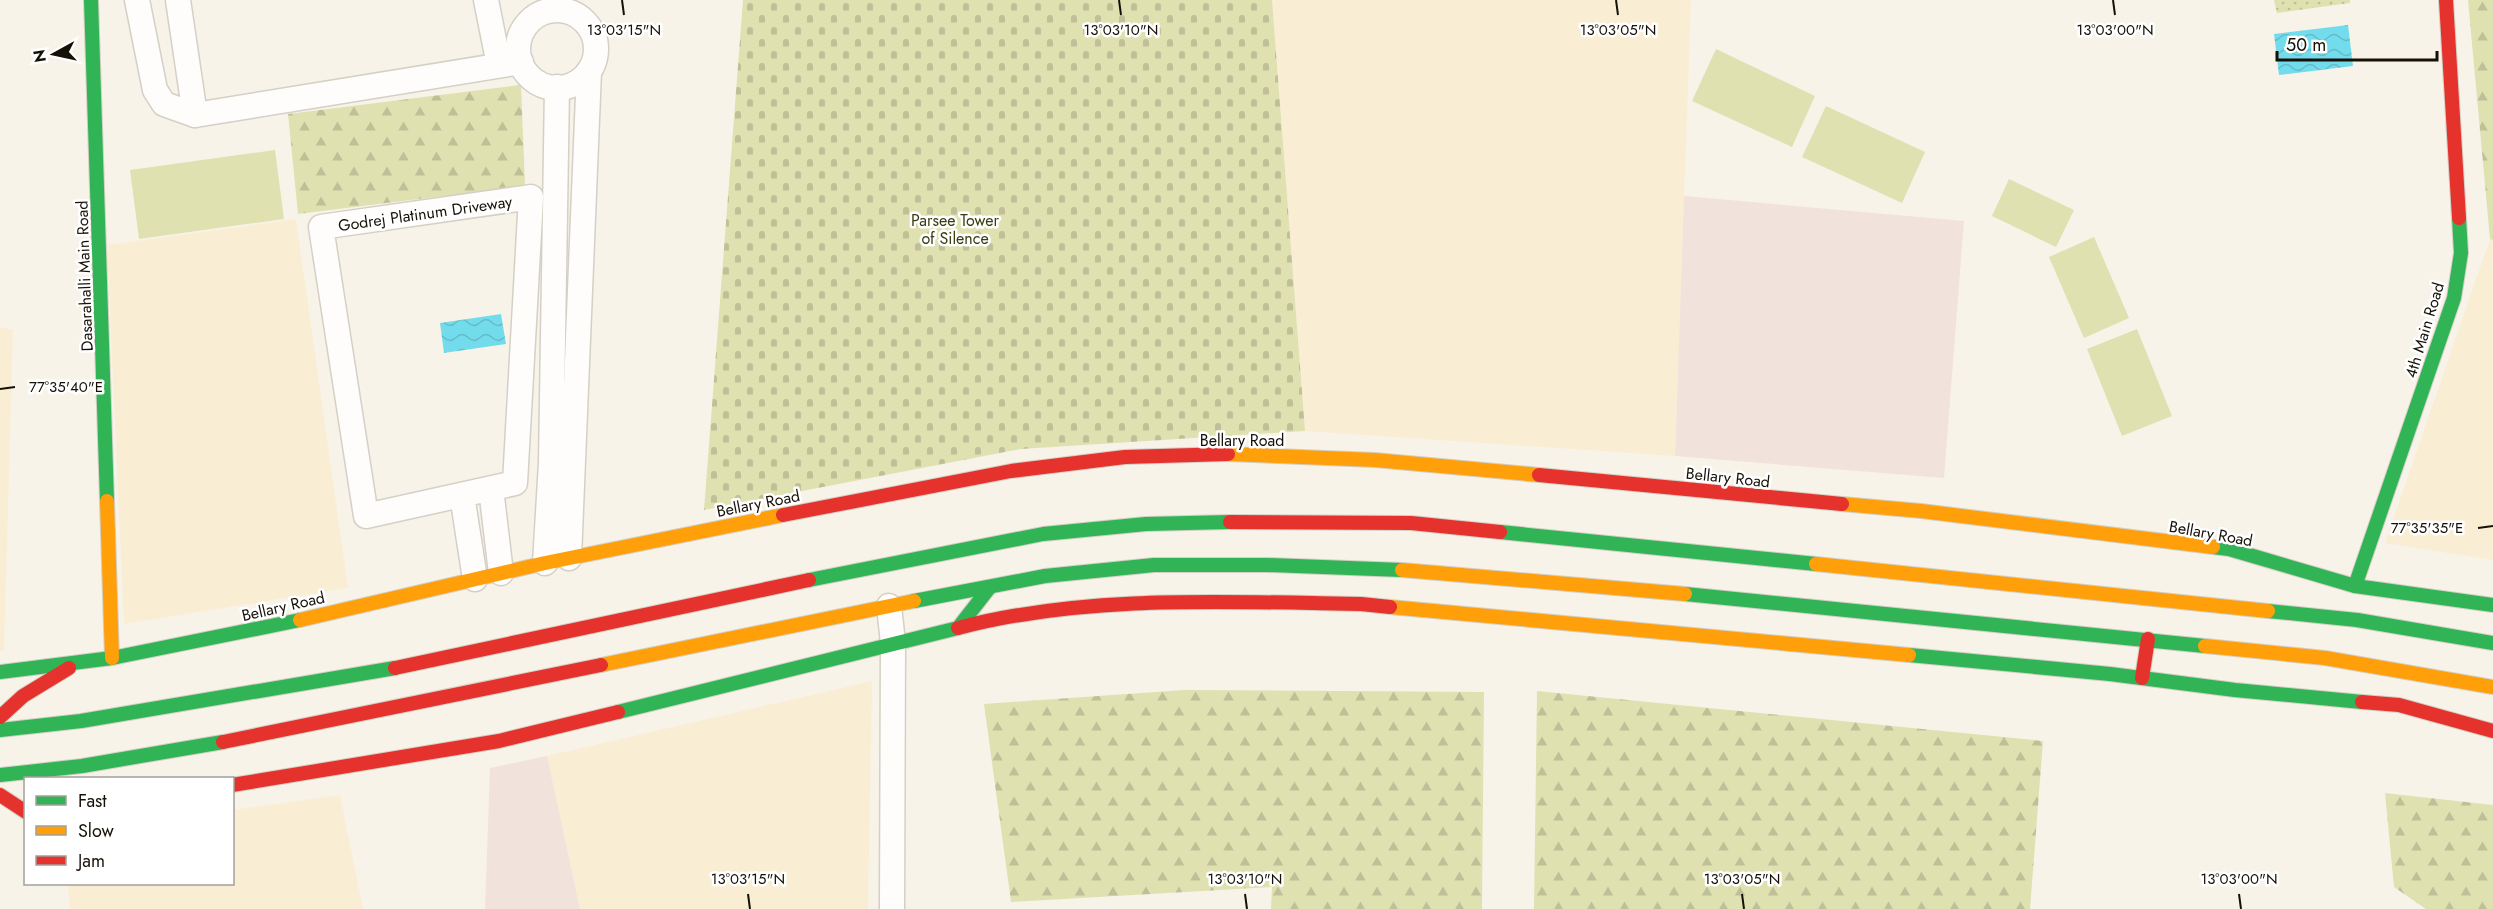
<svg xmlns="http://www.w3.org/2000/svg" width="2493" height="909" font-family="Jost,sans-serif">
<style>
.built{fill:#f9edd4}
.medical{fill:#f1e3dc}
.green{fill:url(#green-dots)}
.forest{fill:url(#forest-firs)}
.cemetery{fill:url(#cemetery-stones)}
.pitch{fill:#dfe1b1}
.water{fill:url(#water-waves)}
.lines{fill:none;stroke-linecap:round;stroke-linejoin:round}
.street-casing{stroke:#d4d0c6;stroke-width:27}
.fast-casing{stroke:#d4d0c6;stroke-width:16}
.slow-casing{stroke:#d4d0c6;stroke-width:16}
.jam-casing{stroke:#d4d0c6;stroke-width:16}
.street{stroke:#fefdfc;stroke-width:24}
.fast{stroke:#30b455;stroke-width:14}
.slow{stroke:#ff9f0a;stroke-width:14}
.jam{stroke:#e5322d;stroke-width:14}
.ticks{fill:none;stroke:#161107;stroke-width:2}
.labels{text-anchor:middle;stroke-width:5;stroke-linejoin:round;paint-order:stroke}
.street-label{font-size:16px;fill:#161107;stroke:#fff}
.park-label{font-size:16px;fill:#383c11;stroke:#fff}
.ticks-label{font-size:15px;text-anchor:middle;fill:#161107;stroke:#fff;stroke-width:5;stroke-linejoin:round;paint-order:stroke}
</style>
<defs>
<pattern id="green-dots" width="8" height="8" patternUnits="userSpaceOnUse" patternTransform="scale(1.5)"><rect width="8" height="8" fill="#dfe1b1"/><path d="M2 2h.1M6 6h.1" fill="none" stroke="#bfc097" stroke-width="1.8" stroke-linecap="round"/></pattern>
<pattern id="forest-firs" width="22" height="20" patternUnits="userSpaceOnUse" patternTransform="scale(1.5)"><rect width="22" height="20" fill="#dfe1b1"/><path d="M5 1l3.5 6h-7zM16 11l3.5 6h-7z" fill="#bfc097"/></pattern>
<pattern id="cemetery-stones" width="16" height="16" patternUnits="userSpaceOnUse" patternTransform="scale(1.5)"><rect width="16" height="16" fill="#dfe1b1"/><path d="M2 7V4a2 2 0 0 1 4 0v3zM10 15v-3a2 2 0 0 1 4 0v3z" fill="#bfc097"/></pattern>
<pattern id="water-waves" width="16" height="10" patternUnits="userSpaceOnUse" patternTransform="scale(1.5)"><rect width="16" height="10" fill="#73dcec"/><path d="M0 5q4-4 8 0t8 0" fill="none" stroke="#63bcc9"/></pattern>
</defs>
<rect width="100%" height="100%" fill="#f8f3e9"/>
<g class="built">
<path d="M 1272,0 L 1691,0 L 1675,456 L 1305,431 Z"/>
<path d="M 296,219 L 348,588 L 124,624 L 107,245 Z"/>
<path d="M 2490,239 L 2493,240 L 2493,560 L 2385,543 Z"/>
<path d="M 0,327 L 13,330 L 4,651 L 0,651 Z"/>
<path d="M 872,681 L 868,909 L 580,909 L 547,756 Z"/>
<path d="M 340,795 L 363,909 L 70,909 L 68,884 L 232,884 L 233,810 Z"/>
</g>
<g class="medical">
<path d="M 1684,196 L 1964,221 L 1944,478 L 1675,456 Z"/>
<path d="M 547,756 L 580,909 L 485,909 L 490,768 Z"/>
</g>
<path class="green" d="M 2274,0 L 2350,0 L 2350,3 L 2277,13 Z"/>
<g class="forest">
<path d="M 2468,0 L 2493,0 L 2493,240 L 2490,239 Z"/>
<path d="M 521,85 L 525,186 L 298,214 L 288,114 Z"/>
<path d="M 1184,690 L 1484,692 L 1482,909 L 1271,909 L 1272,887 L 1011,902 L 984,704 Z"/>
<path d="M 1537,691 L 2043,741 L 2030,909 L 1534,909 Z"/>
<path d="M 2385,793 L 2493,805 L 2493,909 L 2426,909 L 2394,887 Z"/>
</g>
<path class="cemetery" d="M 743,0 L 1272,0 L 1305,431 L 1021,449 L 704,510 Z"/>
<g class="pitch">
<path d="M 1716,49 L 1815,96 L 1792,147 L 1692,101 Z"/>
<path d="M 1826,106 L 1925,152 L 1902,203 L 1802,157 Z"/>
<path d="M 275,150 L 284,219 L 139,239 L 130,170 Z"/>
<path d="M 2009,179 L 2074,210 L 2056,247 L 1992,216 Z"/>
<path d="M 2094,237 L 2129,318 L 2084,338 L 2049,257 Z"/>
<path d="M 2137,329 L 2172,416 L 2122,436 L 2087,349 Z"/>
</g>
<g class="water">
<path d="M 2348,25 L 2353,66 L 2279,75 L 2274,34 Z"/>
<path d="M 501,314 L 506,344 L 444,353 L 440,323 Z"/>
</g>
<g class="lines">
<g class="street-casing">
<g id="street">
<path d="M 137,0 L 155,90 L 164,104 L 195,115"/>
<path d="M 178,0 L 195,115 L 521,62"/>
<path d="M 486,0 L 499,65"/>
<circle cx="557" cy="49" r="39"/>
<path d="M 531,197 L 515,483 L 366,516 L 321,227 Z"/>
<path d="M 491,489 L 501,573"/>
<path d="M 462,495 L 475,579"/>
<path d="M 569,558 L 589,71"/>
<path d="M 545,563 L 551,463 L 557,87"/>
<path d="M 889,606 L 893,643 L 892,909"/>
</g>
</g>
<g class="fast-casing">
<g id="fast">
<path d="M 91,0 L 107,501"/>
<path d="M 1500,532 L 1816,564"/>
<path d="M 2213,547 L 2229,549 L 2355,586 L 2493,605"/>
<path d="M 809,580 L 1043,534 L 1146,524 L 1230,522"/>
<path d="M 2355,586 L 2454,298 L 2461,253 L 2459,218"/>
<path d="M 1685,594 L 2205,646"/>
<path d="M 914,601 L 1045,576 L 1154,565 L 1267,565 L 1402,570"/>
<path d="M 2268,611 L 2357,620 L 2493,643"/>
<path d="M 1909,655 L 2110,674 L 2235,690 L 2362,702"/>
<path d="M 0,672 L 112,658 L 300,620"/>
<path d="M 618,712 L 958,628 L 990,587"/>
<path d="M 0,730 L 81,721 L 395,668"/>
<path d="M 0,775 L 82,766 L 223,742"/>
</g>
</g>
<g class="slow-casing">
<g id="slow">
<path d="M 1228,454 L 1375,460 L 1539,475"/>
<path d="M 107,501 L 112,658"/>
<path d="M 1842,504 L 1921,511 L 2213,547"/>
<path d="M 1816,564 L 2268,611"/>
<path d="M 1402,570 L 1685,594"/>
<path d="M 1390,607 L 1909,655"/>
<path d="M 300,620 L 545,563 L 783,515"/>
<path d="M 2205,646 L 2325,658 L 2493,687"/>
<path d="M 601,665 L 914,601"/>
</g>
</g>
<g class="jam-casing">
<g id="jam">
<path d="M 2446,0 L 2459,218"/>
<path d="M 1539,475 L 1842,504"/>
<path d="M 783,515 L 1011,471 L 1125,457 L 1228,454"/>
<path d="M 1230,522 L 1411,523 L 1500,532"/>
<path d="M 958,628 C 1086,594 1230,602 1361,604 L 1390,607"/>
<path d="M 395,668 L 809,580"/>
<path d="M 2142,678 L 2148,639"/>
<path d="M 2362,702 L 2399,705 L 2493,731"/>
<path d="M 0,717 L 23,696 L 69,668"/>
<path d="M 223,742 L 601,665"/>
<path d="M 232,785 L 499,741 L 618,712"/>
<path d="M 0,795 L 26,812"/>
</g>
</g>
<use href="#street" class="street"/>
<use href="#fast" class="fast"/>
<use href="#slow" class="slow"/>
<use href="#jam" class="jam"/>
</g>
<path class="ticks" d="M 622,0 L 624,15M 1119,0 L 1121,15M 1616,0 L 1618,15M 2113,0 L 2115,15M 0,389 L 15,387M 2478,528 L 2493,526M 748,894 L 750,909M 1245,894 L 1247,909M 1742,894 L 1744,909M 2239,894 L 2241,909"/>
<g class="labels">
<g class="street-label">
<text transform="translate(425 213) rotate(-8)" y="6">Godrej Platinum Driveway</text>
<text transform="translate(84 276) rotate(-92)" y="6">Dasarahalli Main Road</text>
<text transform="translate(2424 330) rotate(-73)" y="6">4th Main Road</text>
<text x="1242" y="446">Bellary Road</text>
<text transform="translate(1728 477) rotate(6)" y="6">Bellary Road</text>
<text transform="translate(758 503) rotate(-11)" y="6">Bellary Road</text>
<text transform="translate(2211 533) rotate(10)" y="6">Bellary Road</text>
<text transform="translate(283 606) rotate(-13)" y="6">Bellary Road</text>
</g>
<g class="park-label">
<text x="955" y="226">Parsee Tower<tspan x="955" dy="18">of Silence</tspan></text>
</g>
</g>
<g class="ticks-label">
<text x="624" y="35">13°03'15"N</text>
<text x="1121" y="35">13°03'10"N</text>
<text x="1618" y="35">13°03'05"N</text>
<text x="2115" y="35">13°03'00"N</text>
<text x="66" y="392">77°35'40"E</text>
<text x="2427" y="533">77°35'35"E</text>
<text x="748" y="884">13°03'15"N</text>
<text x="1245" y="884">13°03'10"N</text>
<text x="1742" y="884">13°03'05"N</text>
<text x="2239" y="884">13°03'00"N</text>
</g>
<rect x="24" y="777" width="210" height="108" fill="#ffffff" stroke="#a2a09c" stroke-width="1.5"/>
<rect x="36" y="796" width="30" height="9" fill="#30b455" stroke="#a2a09c" stroke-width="1.5"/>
<text x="78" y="807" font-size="18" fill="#161107">Fast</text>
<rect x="36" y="826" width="30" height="9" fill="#ff9f0a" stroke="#a2a09c" stroke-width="1.5"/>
<text x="78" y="837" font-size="18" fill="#161107">Slow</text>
<rect x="36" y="856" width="30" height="9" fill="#e5322d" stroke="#a2a09c" stroke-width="1.5"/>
<text x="78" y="867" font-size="18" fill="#161107">Jam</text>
<g transform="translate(54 54) rotate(262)" stroke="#ffffff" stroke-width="4.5" paint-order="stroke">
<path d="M0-4.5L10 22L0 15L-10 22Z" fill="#161107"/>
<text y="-9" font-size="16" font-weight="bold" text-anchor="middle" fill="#161107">N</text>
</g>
<path d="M2277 51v9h160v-9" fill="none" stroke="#161107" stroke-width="3"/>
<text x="2286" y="51" font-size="18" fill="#161107" stroke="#ffffff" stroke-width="4.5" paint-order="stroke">50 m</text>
</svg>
